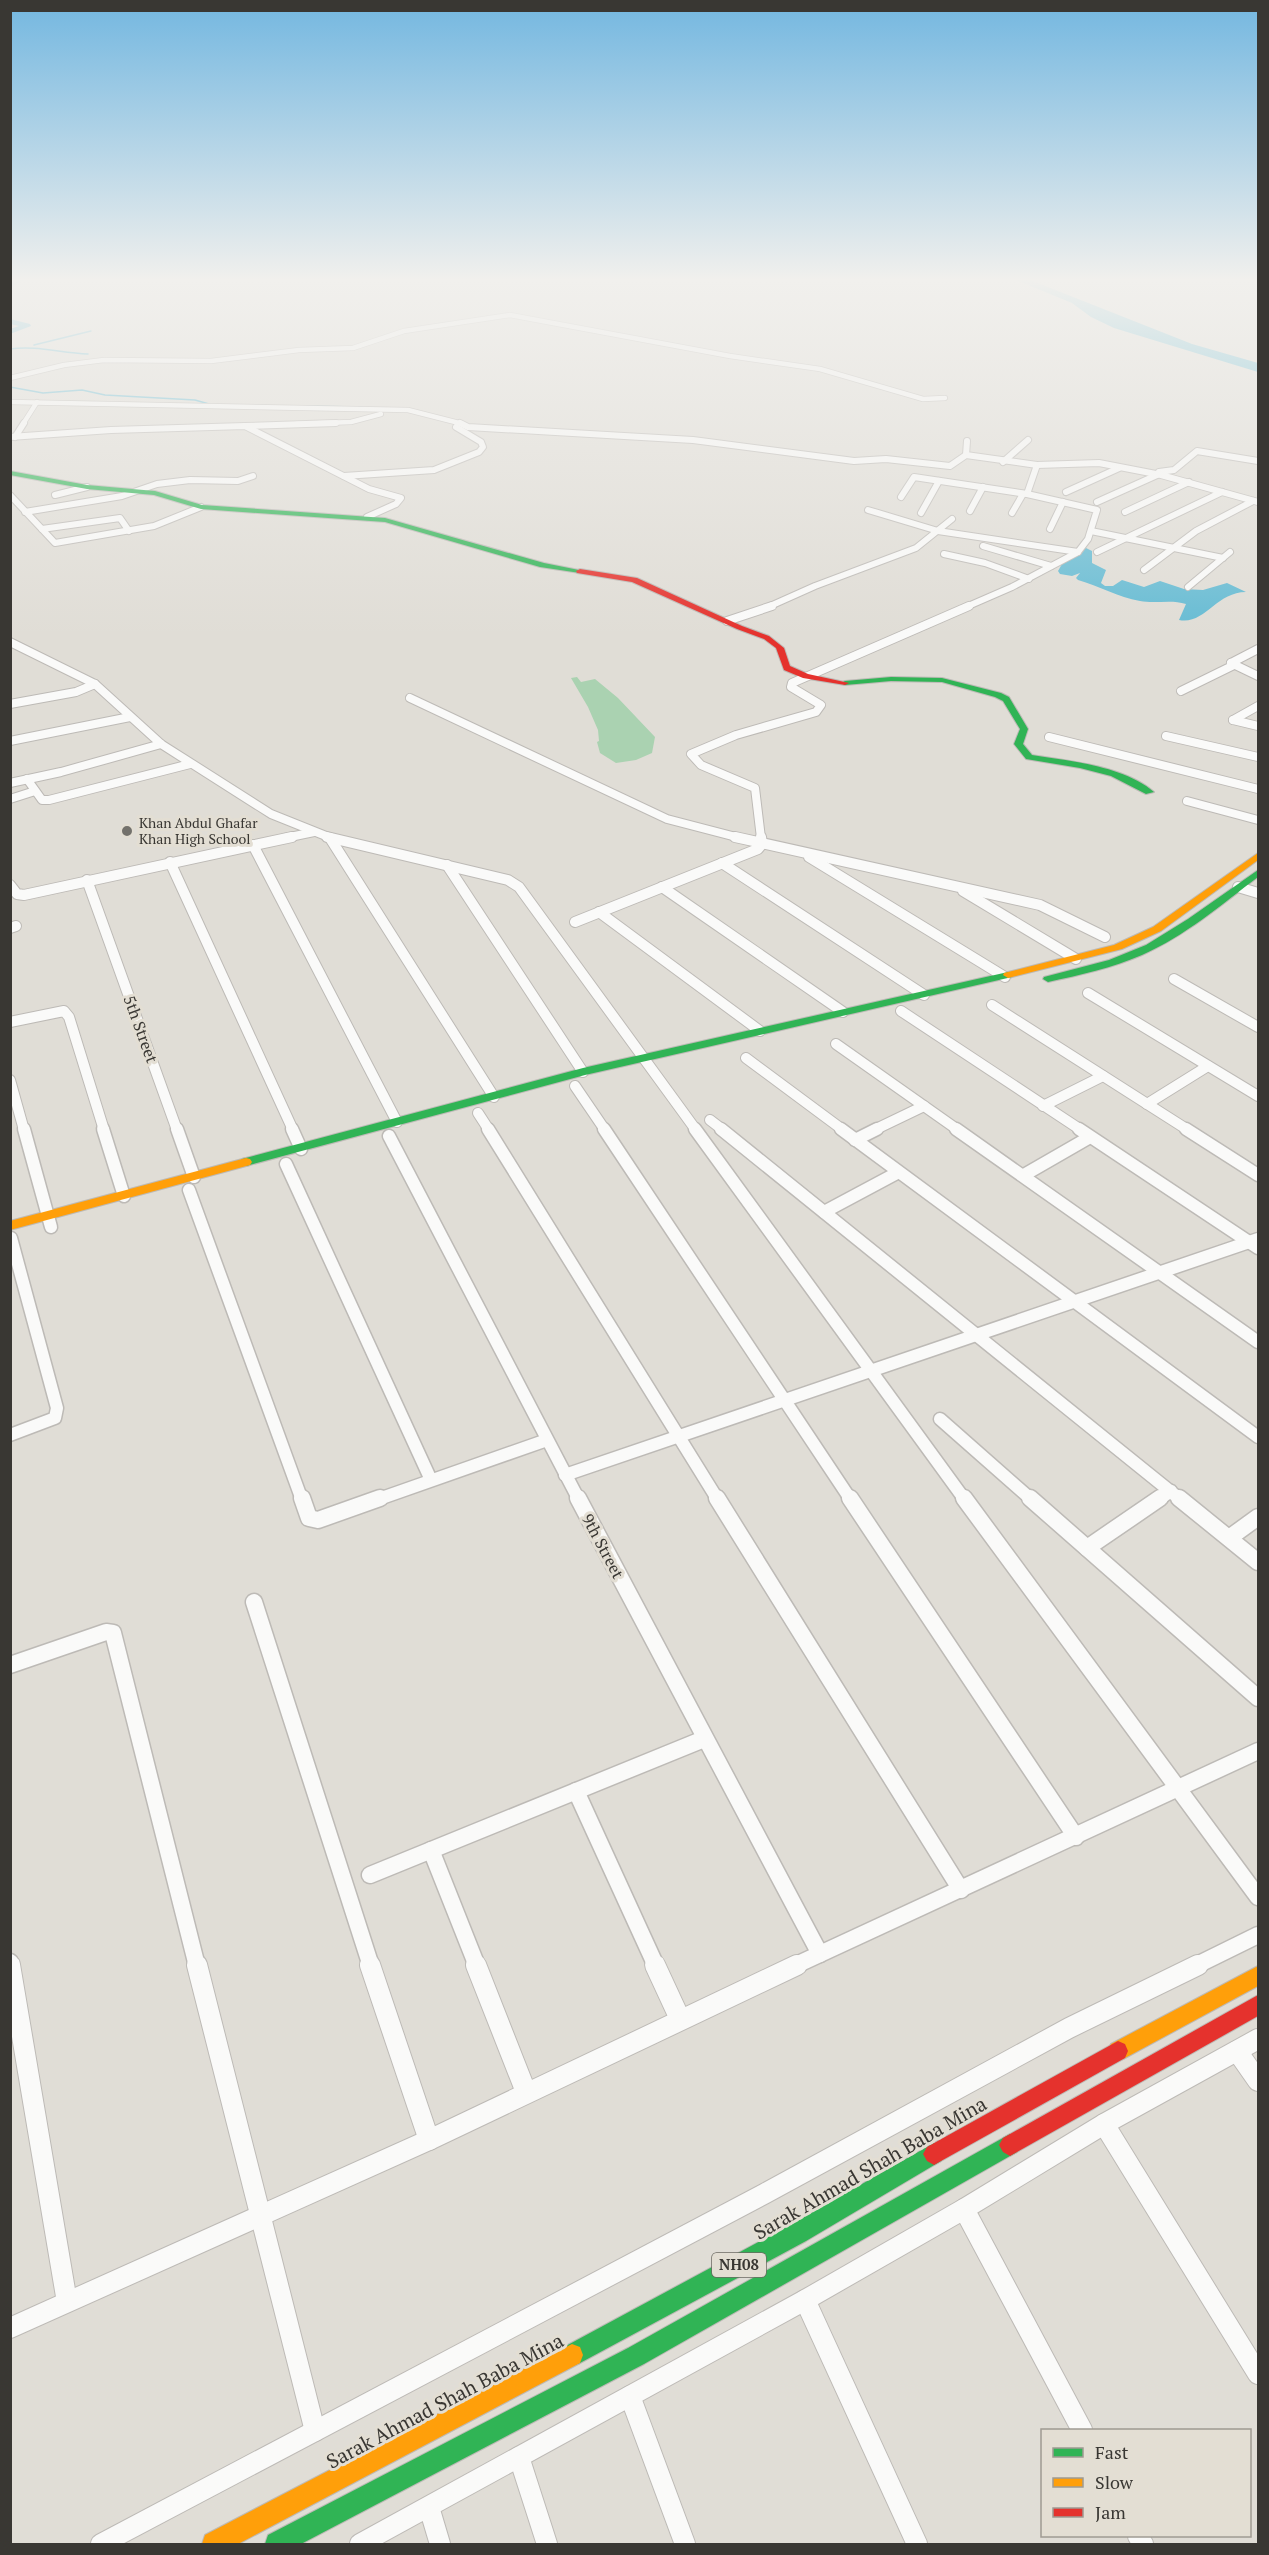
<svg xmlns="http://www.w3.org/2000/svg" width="1269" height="2555" font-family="'PT Serif',serif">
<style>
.green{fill:#aad2b1}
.water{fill:#65bbd3}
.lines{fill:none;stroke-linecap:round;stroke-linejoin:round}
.stream{stroke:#65bbd3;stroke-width:1.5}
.river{fill:#65bbd3;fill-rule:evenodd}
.street-far6-casing{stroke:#bdbab6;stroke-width:6}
.street-far5-casing{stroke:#bdbab6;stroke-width:8}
.street-far4-casing{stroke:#bdbab6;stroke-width:10}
.street-far3-casing{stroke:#bdbab6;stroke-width:12}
.street-far2-casing{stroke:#bdbab6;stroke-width:15}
.street-far1-casing{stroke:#bdbab6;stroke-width:19}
.street-casing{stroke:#bdbab6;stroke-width:22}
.fast-casing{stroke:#bdbab6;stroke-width:2}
.slow-casing{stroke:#bdbab6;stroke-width:2}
.jam-casing{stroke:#bdbab6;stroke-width:2}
.street-far6{stroke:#fafaf9;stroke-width:4.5}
.street-far5{stroke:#fafaf9;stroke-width:6}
.street-far4{stroke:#fafaf9;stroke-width:8}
.street-far3{stroke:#fafaf9;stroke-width:10}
.street-far2{stroke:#fafaf9;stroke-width:12}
.street-far1{stroke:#fafaf9;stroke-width:16}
.street{stroke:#fafaf9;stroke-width:20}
.fast{fill:#30b455;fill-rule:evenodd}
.slow{fill:#ff9f0a;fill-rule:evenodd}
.jam{fill:#e5322d;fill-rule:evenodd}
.poi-dot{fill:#73716c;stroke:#e3ded3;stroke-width:2}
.labels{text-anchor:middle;stroke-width:6;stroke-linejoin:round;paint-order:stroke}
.far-poi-label{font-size:14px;fill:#393733;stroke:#e3ded3;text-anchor:start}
.shield{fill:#e3ded3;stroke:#6c6963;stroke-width:1.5}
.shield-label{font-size:15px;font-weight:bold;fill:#393733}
.street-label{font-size:16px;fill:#393733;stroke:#e3ded3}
.near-street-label{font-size:20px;fill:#393733;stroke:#e3ded3}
</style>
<rect width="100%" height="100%" fill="#e0ddd6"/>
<path class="green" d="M 577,677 L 581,682 L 595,679 L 618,698 L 655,737 L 652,753 L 636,760 L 616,763 L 600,753 L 597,742 L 599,741 L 598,730 L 588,707 L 571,678 Z"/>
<g class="water">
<path d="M 1011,278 L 1025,278 L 1192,344 L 1258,363 L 1258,372 L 1114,328 L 1091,317 L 1072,303 Z"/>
<path d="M 1084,547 L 1092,551 L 1092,563 L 1106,570 L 1101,583 L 1105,586 L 1113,586 L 1122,580 L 1144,587 L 1160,581 L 1184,589 L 1203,590 L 1227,583 L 1246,592 C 1216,592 1205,625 1179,620 L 1186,604 C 1171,599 1156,604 1140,601 C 1118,597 1099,586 1078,580 L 1076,578 L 1080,573 L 1072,576 L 1060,574 L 1058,571 L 1062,564 Z"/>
</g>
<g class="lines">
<g class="stream">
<path d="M 34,345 L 91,331"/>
<path d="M 10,349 C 36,345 61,353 88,354"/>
<path d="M 10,387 L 43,393 L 82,390 L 105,395 L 195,400 L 209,404"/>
<path d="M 222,405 L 362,407"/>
</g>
<g class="river">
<path d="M 18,278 L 28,278 L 10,287 L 10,282 Z"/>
<path d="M 10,319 L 30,324 L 31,326 L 10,334 L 10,329 L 19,326 L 10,324 Z"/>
</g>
<g class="street-far6-casing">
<g id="street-far6">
<path d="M 10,378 L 64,365 L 104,360 L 211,361 L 299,350 L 353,348 L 404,331 L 510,315 L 730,356 L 820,369 L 923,399 L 945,398"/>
<path d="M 10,402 L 408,410 L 463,424"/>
<path d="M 23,424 L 37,402"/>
<path d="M 296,424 L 351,422 L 381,414"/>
</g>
</g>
<g class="street-far5-casing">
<g id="street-far5">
<path d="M 460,423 L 468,427 L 693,440 L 854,461 L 886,459 L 950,466 L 966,455 L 1037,465 L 1099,463 L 1161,475 L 1258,502"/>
<path d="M 245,426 L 336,423"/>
<path d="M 10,437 L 111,430 L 245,426 L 369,489 L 401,498 L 396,504 L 367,517"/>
<path d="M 15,437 L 24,423"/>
<path d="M 966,455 L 967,441"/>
<path d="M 1003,462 L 1028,440"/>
<path d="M 1159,472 L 1174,470 L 1197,451 L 1258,461"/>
<path d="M 344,476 L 434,470 L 479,452 L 483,447 L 481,442 L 456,427"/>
<path d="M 1066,492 L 1119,468"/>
<path d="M 1027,494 L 1037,465"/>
<path d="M 10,495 L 55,543 L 154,526 L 201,507"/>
<path d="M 55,495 L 87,487"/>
<path d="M 901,497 L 914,477 L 1027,494 L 1097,510 L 1088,539 L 1078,552 L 1012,587 L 966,607"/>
<path d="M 1097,502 L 1157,475"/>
<path d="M 868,510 L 938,531 L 1078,552"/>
<path d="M 970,511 L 983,487"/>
<path d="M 25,512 L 122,496 L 157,484 L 190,480 L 238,481 L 253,476"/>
<path d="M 1125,512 L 1189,482"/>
<path d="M 921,513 L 939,481"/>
<path d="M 1012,513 L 1023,494"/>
<path d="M 42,529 L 120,518 L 129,531"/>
<path d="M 1050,529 L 1063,502"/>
<path d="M 1091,531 L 1223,558"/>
<path d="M 983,546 L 1051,566"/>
<path d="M 1097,552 L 1222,492"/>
<path d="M 944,554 L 985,563 L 1029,579"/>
<path d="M 1144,570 L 1196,531 L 1253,501"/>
<path d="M 1188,587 L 1230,552"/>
<path d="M 768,607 L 815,586 L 916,548 L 952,519"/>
</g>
</g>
<g class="street-far4-casing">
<g id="street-far4">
<path d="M 727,621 L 772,606"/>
<path d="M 10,642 L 95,684 L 161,744 L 271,814 L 331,838"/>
<path d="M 1231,663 L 1258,649"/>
<path d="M 1231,663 L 1258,676"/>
<path d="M 1181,691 L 1234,665"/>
<path d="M 410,698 L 667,819 L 740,838"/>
<path d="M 10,704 L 76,692 L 95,684"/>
<path d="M 1233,720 L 1258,706"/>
<path d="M 1233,720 L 1258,726"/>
<path d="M 1166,736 L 1258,757"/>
<path d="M 1049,737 L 1258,789"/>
<path d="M 10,741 L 130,717"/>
<path d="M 27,779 L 42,800 L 49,800 L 190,764"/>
<path d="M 10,783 L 61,772 L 161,744"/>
<path d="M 10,799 L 35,791"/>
<path d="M 1187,801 L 1258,820"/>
<path d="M 285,838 L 314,832"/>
<path d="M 761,838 L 755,788 L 701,765 L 691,754 L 736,735 L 816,712 L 821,705 L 791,687 L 792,683 L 969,606"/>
</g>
</g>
<g class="street-far3-casing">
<g id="street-far3">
<path d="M 327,837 L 508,880 L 519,887 L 696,1130"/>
<path d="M 735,837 L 1040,905 L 1105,937"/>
<path d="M 761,837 L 762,844"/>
<path d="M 330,838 L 494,1097"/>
<path d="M 253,845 L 397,1122"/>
<path d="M 809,857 L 1005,977"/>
<path d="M 170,862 L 293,1130"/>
<path d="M 722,863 L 924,995"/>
<path d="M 447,865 L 583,1072"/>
<path d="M 87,880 L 177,1130"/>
<path d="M 10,885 L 17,894 L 24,895 L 292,837"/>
<path d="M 662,887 L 843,1012"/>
<path d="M 1238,887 L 1258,893"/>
<path d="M 963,891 L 1076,959"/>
<path d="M 599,912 L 760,1031"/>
<path d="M 575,922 L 758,849 L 762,844"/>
<path d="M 10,928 L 16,926"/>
<path d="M 1174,979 L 1258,1027"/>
<path d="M 1088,993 L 1258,1096"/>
<path d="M 992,1005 L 1188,1130"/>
<path d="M 901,1011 L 1081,1130"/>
<path d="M 10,1022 L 64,1011 L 69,1017 L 104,1130"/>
<path d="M 836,1044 L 958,1130"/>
<path d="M 746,1058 L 843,1130"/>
<path d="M 10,1080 L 24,1130"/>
<path d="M 575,1086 L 605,1130"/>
<path d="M 1147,1104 L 1208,1066"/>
<path d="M 1043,1106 L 1103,1076"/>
<path d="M 478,1113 L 489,1130"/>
<path d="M 710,1120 L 723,1130"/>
<path d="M 874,1130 L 924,1106"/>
</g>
</g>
<g class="street-far2-casing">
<g id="street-far2">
<path d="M 24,1129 L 51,1227"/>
<path d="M 103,1129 L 124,1196"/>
<path d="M 177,1129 L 194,1177"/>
<path d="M 292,1129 L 301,1149"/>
<path d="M 488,1129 L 718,1500"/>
<path d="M 604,1129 L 851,1500"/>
<path d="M 695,1129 L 965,1500"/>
<path d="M 721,1129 L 1181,1500"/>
<path d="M 841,1129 L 1258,1437"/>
<path d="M 956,1129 L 1258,1342"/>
<path d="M 1079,1129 L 1258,1248"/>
<path d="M 1186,1129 L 1258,1175"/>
<path d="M 389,1136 L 579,1500"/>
<path d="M 855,1140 L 877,1129"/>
<path d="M 286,1164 L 431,1480"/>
<path d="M 1024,1175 L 1090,1137"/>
<path d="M 189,1190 L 302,1500"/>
<path d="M 824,1212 L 897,1173"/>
<path d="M 940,1419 L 1032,1500"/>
<path d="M 10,1435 L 55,1418 L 57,1408 L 11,1238"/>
<path d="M 565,1475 L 1258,1239"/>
<path d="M 376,1500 L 547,1440"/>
<path d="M 1158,1500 L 1171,1491"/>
</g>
</g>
<g class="street-far1-casing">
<g id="street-far1">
<path d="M 302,1498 L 309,1518 L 318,1520 L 380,1498"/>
<path d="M 578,1498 L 820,1954"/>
<path d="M 717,1498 L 961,1890"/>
<path d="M 850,1498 L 1076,1837"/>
<path d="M 964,1498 L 1258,1897"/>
<path d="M 1030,1498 L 1258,1698"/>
<path d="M 1179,1498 L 1258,1562"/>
<path d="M 1229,1538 L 1258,1517"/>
<path d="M 1087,1548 L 1160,1498"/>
<path d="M 254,1602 L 371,1966"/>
<path d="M 10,1665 L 106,1632 L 113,1633 L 197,1966"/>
<path d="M 576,1791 L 656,1966"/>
<path d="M 431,1850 L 477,1966"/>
<path d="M 370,1875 L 704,1739"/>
<path d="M 10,1962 L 11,1966"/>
<path d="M 794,1966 L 1258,1751"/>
<path d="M 1195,1966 L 1258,1935"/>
</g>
</g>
<g class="street-casing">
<g id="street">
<path d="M 10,1965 L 67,2302"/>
<path d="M 197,1965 L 315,2431"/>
<path d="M 370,1965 L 429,2140"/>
<path d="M 476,1965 L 526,2092"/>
<path d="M 655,1965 L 680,2019"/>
<path d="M 1237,2051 L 1258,2081"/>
<path d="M 1104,2124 L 1258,2374"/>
<path d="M 964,2209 L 1082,2430"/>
<path d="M 805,2300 L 917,2544"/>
<path d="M 10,2328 L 429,2140 L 797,1965"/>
<path d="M 630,2396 L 685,2544"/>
<path d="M 519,2457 L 547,2544"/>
<path d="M 429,2507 L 440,2544"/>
<path d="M 1138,2536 L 1143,2544"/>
<path d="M 101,2544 L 764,2194 L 1069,2028 L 1198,1965"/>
<path d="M 360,2544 L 805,2300 L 964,2209 L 1104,2124 L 1258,2039"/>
</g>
</g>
<g class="fast-casing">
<g id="fast">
<path d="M 10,471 L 87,485 L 155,491 L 202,505 L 385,518 L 544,563 L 584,571 L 580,573 L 540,567 L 385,522 L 201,509 L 154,495 L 87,489 L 10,475 Z"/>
<path d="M 891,677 L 942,678 L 1001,693 L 1009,697 L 1028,729 L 1023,744 L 1032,755 C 1070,761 1124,766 1154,792 L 1146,794 L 1111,776 L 1080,768 L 1026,759 L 1014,744 L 1020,729 L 1003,701 L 995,697 L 942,682 L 891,681 L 845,685 L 841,683 L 845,681 Z"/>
<path d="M 1258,870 L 1258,877 C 1221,905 1185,936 1142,955 C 1112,968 1080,975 1048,982 L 1043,979 L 1044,977 L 1109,960 L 1146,945 L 1188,919 Z"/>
<path d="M 1008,972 L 1012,973 L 1012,977 L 585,1075 L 246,1166 L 240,1162 L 242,1159 L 583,1068 Z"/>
<path d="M 1010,2134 L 1017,2138 L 1021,2145 L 1017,2152 L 644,2364 L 301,2544 L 265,2544 L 268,2535 L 628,2348 Z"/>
<path d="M 934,2143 L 941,2147 L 945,2154 L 941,2161 L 806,2241 L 580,2363 L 572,2366 L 564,2363 L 561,2355 L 564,2347 L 790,2225 Z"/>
</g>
</g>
<g class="slow-casing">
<g id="slow">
<path d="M 1258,853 L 1258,860 L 1161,931 L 1122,949 L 1008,978 L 1003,975 L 1004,973 L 1114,945 L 1153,927 Z"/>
<path d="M 246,1158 L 250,1159 L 252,1162 L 250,1165 L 10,1230 L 10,1221 Z"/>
<path d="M 1258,1966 L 1258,1986 L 1125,2058 L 1118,2061 L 1111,2058 L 1108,2051 L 1111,2044 Z"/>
<path d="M 572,2344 L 580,2347 L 583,2355 L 580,2363 L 238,2544 L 202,2544 L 205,2535 Z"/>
</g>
</g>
<g class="jam-casing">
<g id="jam">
<path d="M 580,569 L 637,578 L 742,626 L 769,636 L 784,648 L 790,666 L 808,674 L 849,683 L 845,685 L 803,678 L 784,670 L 776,648 L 764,639 L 737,629 L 632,582 L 577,573 L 576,571 Z"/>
<path d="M 1258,1995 L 1258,2016 L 1017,2152 L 1010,2156 L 1003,2152 L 999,2145 L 1003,2138 Z"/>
<path d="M 1118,2041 L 1125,2044 L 1128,2051 L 1125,2058 L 941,2161 L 934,2165 L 927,2161 L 923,2154 L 927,2147 Z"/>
</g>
</g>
<use href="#street-far6" class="street-far6"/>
<use href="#street-far5" class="street-far5"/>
<use href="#street-far4" class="street-far4"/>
<use href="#street-far3" class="street-far3"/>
<use href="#street-far2" class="street-far2"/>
<use href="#street-far1" class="street-far1"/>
<use href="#street" class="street"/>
<use href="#fast" class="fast"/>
<use href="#slow" class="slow"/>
<use href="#jam" class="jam"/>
</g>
<linearGradient id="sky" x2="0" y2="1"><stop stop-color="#73b7e0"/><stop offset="0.44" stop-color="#f1f0ed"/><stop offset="1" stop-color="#f1f0ed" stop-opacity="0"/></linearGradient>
<rect width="1269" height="636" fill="url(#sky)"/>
<circle class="poi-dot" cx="127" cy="831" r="6"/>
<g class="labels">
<g class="far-poi-label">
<text x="139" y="828">Khan Abdul Ghafar<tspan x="139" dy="16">Khan High School</tspan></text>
</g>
<rect class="shield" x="712" y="2253" width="54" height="24" rx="4.5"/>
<g class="shield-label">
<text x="739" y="2270">NH08</text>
</g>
<g class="street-label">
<text transform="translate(141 1029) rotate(70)" y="6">5th Street</text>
<text transform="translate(603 1546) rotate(62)" y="6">9th Street</text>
</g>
<g class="near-street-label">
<text transform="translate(870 2168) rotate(-30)" y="7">Sarak Ahmad Shah Baba Mina</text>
<text transform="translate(445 2401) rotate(-28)" y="7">Sarak Ahmad Shah Baba Mina</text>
</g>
</g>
<rect width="1269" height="2555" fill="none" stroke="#393733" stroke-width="24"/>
<rect x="1041" y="2429" width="210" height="108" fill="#e3ded3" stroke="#9f9b93" stroke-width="1.5"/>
<rect x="1053" y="2448" width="30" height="9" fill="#30b455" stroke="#9f9b93" stroke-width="1.5"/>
<text x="1095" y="2459" font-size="18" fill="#393733">Fast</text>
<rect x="1053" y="2478" width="30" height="9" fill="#ff9f0a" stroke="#9f9b93" stroke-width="1.5"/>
<text x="1095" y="2489" font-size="18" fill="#393733">Slow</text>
<rect x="1053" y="2508" width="30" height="9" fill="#e5322d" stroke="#9f9b93" stroke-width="1.5"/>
<text x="1095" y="2519" font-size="18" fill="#393733">Jam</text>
</svg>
